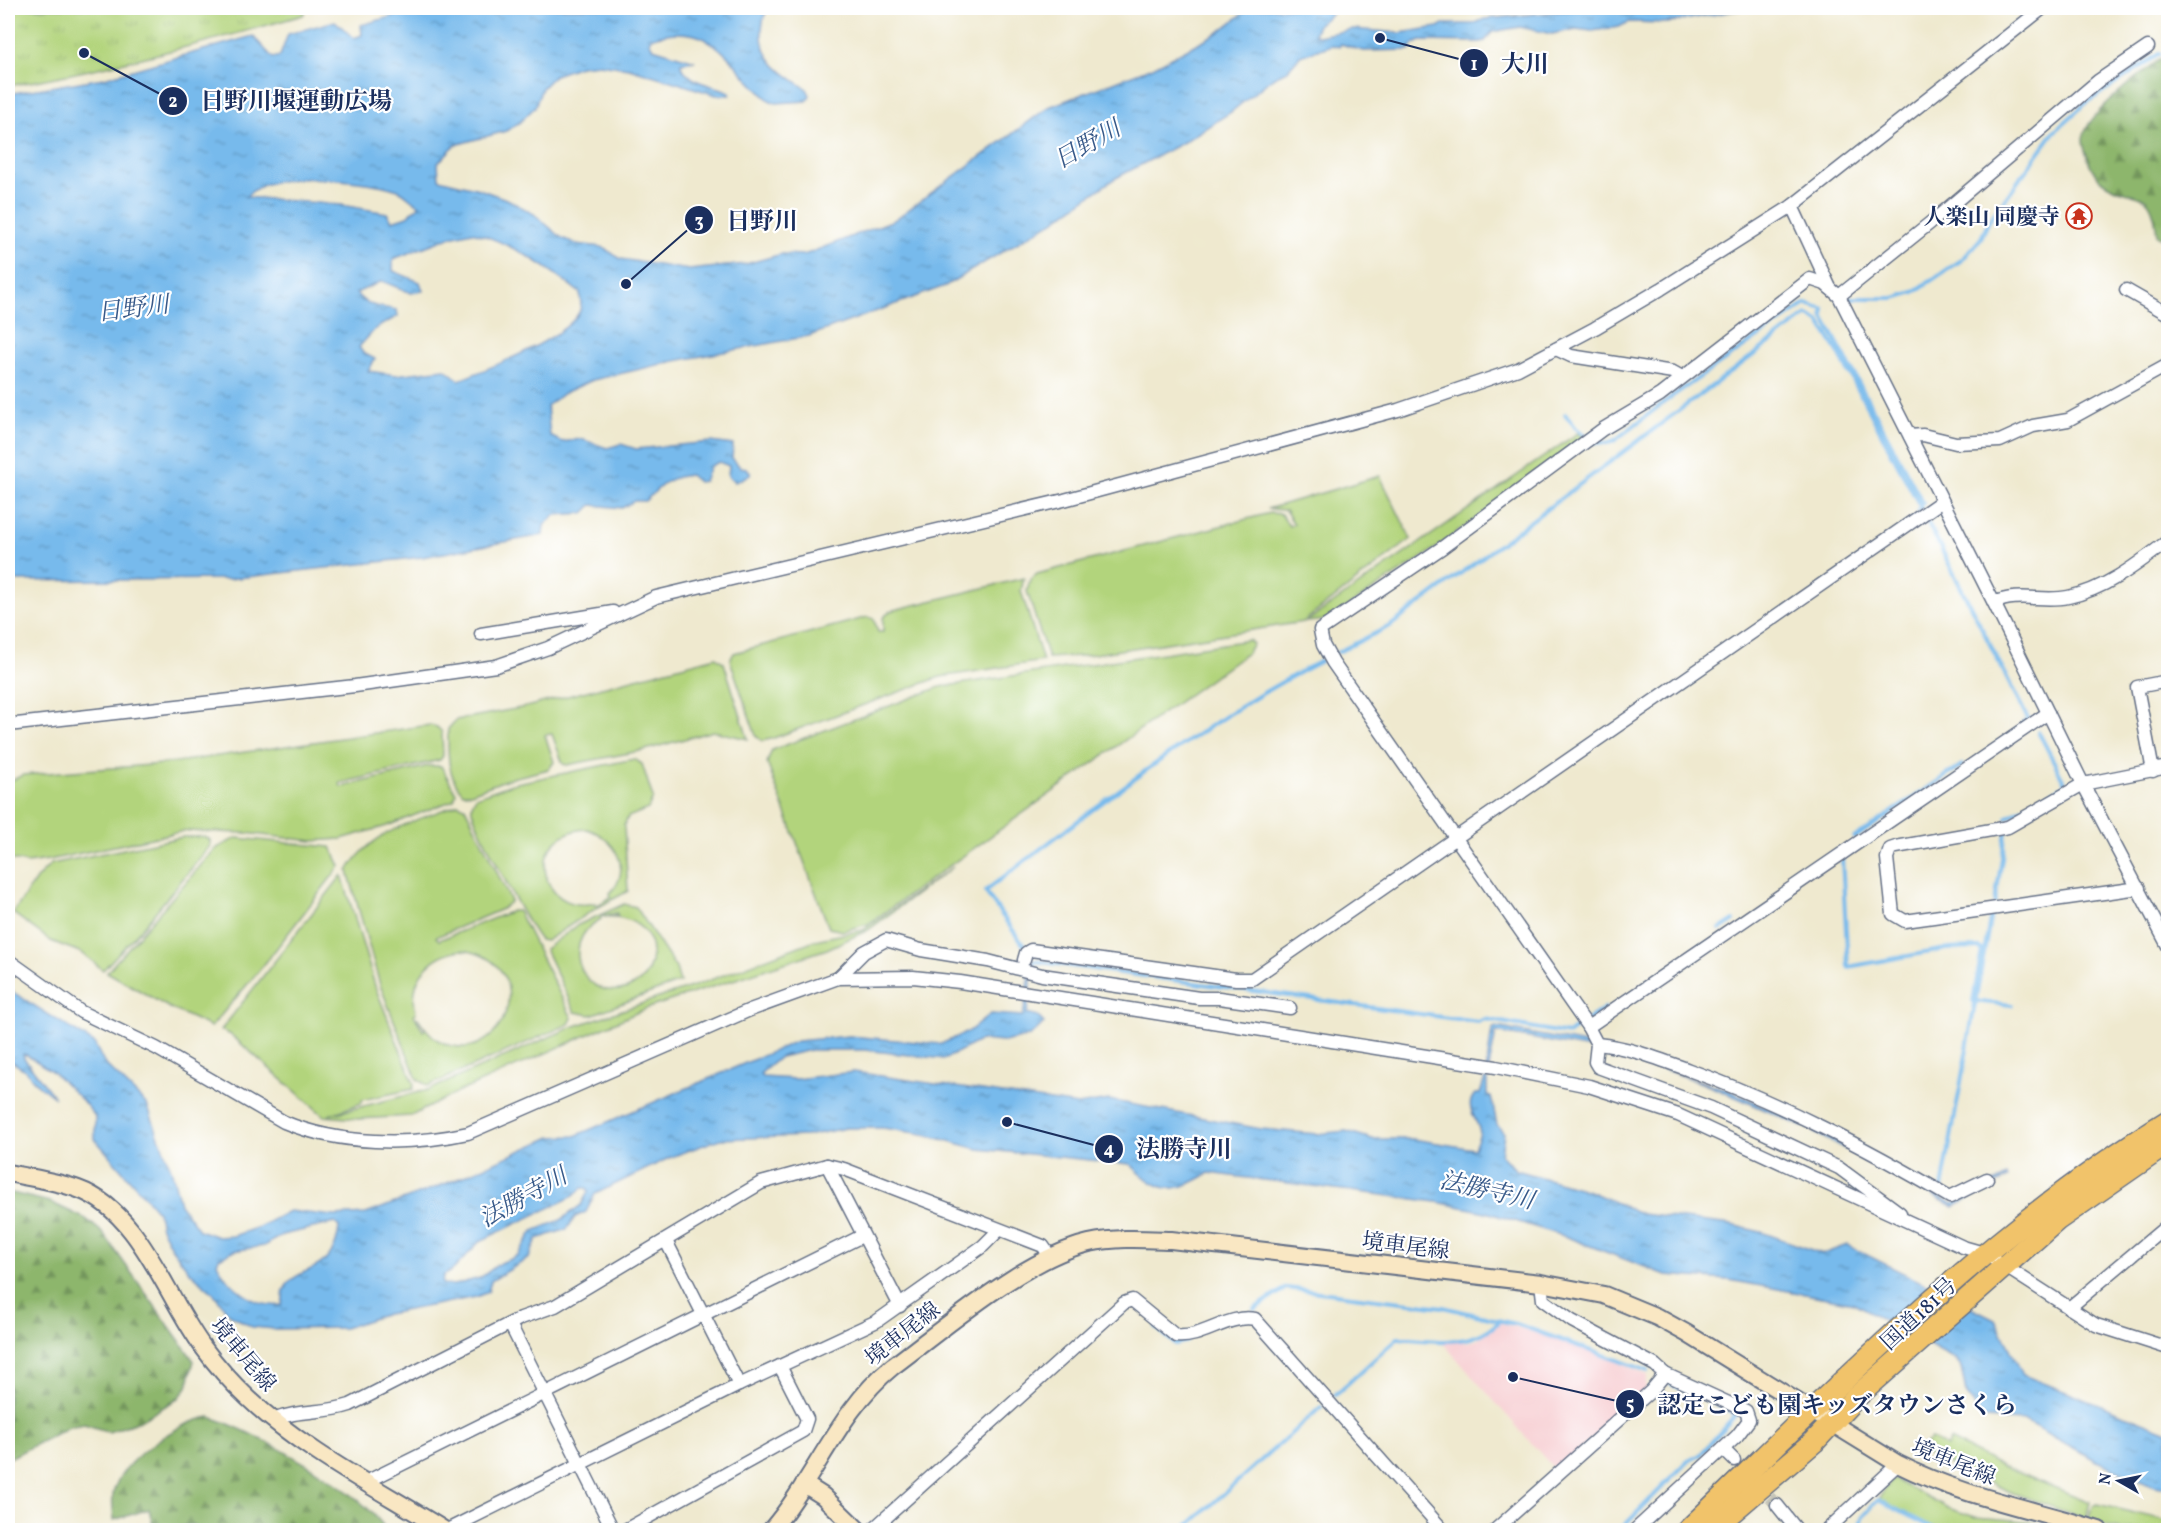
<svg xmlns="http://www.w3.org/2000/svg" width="2176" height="1538" font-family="Vollkorn,'Noto Serif JP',serif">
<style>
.built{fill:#f7cfd3}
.grass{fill:#b2d47c;stroke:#66826d;stroke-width:1.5;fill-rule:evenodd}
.forest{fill:url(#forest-firs);stroke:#547265;stroke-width:1.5}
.park{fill:url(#park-tufts);stroke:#66826d;stroke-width:1.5}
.water{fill:url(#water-ripples);stroke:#4974a5;stroke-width:1.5;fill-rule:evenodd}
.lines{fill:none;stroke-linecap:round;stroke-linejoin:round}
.stream{stroke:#77baec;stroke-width:4}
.street-tunnel{stroke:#c5c4b8;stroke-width:12;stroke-dasharray:12 6;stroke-linecap:butt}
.street-casing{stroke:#657086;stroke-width:15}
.secondary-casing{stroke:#657086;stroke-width:20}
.highway-casing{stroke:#657086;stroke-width:24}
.street{stroke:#fff;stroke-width:12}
.secondary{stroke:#f9e7c3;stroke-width:16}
.highway{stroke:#f1c36a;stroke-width:21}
.labels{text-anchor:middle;stroke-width:4.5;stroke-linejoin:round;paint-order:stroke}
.poi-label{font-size:22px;font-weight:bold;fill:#1b2f5e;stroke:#fff;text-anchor:end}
.street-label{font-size:22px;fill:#1b2f5e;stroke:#fff}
.water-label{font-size:24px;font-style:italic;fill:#375989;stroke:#fff}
.leader{fill:none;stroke:#1b2f5e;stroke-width:2}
.callout-dot{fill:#1b2f5e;stroke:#fff;stroke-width:2}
.mark-label{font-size:18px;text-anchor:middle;font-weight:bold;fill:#fff}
.callout-label{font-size:24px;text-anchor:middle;font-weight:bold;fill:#1b2f5e;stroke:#fff;stroke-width:4.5;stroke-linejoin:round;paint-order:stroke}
</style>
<defs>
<pattern id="forest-firs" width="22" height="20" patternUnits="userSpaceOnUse" patternTransform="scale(1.5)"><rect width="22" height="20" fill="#8db66c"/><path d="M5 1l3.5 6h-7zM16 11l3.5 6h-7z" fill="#72945c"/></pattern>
<pattern id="park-tufts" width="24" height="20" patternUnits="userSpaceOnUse" patternTransform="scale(1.5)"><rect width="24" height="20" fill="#b2d47c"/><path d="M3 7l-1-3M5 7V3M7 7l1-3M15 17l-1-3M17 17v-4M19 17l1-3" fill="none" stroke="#98b66e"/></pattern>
<pattern id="water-ripples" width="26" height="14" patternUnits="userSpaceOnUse" patternTransform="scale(1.5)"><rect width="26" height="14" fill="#77baec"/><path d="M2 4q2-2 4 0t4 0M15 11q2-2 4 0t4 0" fill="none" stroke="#6198c2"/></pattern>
</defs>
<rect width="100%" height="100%" fill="#fff"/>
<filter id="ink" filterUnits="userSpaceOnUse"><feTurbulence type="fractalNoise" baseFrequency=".0167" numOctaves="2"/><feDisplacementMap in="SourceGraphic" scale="12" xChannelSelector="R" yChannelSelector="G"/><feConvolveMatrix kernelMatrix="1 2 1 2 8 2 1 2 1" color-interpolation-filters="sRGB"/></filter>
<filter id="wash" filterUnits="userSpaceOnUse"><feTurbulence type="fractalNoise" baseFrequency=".008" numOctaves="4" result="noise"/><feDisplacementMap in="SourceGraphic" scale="24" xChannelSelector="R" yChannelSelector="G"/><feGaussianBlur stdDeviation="1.35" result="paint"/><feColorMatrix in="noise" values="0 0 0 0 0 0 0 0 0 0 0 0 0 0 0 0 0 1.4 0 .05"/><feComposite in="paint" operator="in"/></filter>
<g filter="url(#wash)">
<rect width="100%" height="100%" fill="#efe9cf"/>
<path class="built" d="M 1501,1323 L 1568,1342 L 1648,1375 L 1645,1391 L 1556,1471 L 1441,1341 L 1468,1342 L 1477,1340 Z"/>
<g class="grass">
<path d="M 1578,433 L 1587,438 L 1422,558 L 1327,620 L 1306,622 Z"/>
<path d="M 1380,476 L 1411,539 L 1303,622 L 1081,656 L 1048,658 L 1027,591 L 1030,580 L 1037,574 L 1270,513 L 1281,514 L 1289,526 L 1294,524 L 1285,510 L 1267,509 Z"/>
<path d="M 1024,578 L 1021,591 L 1043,661 L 940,677 L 771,739 L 762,741 L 756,736 L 730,660 L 734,653 L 868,617 L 874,619 L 878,632 L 883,632 L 883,618 L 890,611 Z"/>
<path d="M 1249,640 L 1253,644 L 1247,653 L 868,924 L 843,931 L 829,928 L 767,763 L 772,750 L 940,687 Z"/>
<path d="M 716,657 L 724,663 L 748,739 L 713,731 L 645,750 L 567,765 L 563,764 L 552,734 L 545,735 L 554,762 L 549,769 L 508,779 L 471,793 L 463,793 C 446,775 448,752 448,729 L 456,720 L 526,707 Z"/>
<path d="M 430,725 L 437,727 L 442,732 L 443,756 L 440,760 L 340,783 L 341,787 L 428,766 L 441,766 L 456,793 L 454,800 L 387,826 L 341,839 L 313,841 L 245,833 L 184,831 L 49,860 L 27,863 L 8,859 L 8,782 L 23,775 L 163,764 Z"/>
<path d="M 634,759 L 642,764 L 653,798 L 648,809 L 628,817 L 624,826 L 628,891 L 595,909 L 546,941 L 540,940 C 529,928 476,827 472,810 C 471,805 473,801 476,797 L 512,784 ZM 587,829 C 614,837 634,869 610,893 L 611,897 L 596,906 L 595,903 C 537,916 524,833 587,829 Z"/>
<path d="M 458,804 L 465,807 L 511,901 L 502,909 L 436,937 L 439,940 L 512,911 L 518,911 L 572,1018 L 569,1024 L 428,1086 L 417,1079 L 380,985 L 348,871 C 371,830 417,821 458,804 ZM 462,950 C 547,962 501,1076 438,1040 C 428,1034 423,1024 417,1017 L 425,1029 L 423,1031 L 414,1015 L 416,1013 C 408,980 429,954 462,950 Z"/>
<path d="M 183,837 L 206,837 L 210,840 L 210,846 L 143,927 L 103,970 L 82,953 L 51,941 L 13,913 L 37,878 L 51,864 Z"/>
<path d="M 236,838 L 331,847 L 340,866 L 263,966 L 211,1027 L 168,1007 L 107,972 L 215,849 Z"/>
<path d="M 953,867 L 868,930 L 827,949 L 645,1009 L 454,1094 L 411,1116 L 358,1119 L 324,1116 L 231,1035 L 221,1030 L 342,875 L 376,989 L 414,1084 L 413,1089 L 362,1100 L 362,1103 L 329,1115 L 431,1089 L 572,1027 L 697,985 L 815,940 L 863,930 Z"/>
<path d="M 624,904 L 636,907 L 676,968 L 680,982 L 591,1015 L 575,1012 L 545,949 L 578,925 ZM 617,913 L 617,916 L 604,917 C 630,915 657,929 651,962 C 649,972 642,982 632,986 C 586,1008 554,943 601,919 L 600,916 Z"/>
<path d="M 1931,1438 L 1946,1447 L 1950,1440 L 1997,1464 L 2090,1502 L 2086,1519 L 2013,1493 L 1935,1458 L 1924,1452 L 1923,1446 Z"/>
<path d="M 1893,1479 L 1948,1508 L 1975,1517 L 2025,1521 L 2057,1530 L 1939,1530 L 1878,1499 Z"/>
<path d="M 2097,1504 L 2168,1521 L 2168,1530 L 2121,1530 L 2089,1521 L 2093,1506 Z"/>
</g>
<g class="forest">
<path d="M 2159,60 L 2168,62 L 2168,242 L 2157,235 C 2152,183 2137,203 2105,183 C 2095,177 2090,166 2087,156 C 2085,151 2083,144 2083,139 C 2085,115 2140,74 2159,60 Z"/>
<path d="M 8,1192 L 50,1202 L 86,1219 L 103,1233 L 194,1361 L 187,1387 L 179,1398 L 140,1421 L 109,1432 L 84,1424 L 69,1427 L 8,1459 Z"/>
<path d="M 210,1417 C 256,1432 362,1490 386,1530 L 196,1530 L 194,1525 L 154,1530 L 149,1509 L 114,1520 C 113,1509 111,1497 115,1487 C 127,1456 179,1422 210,1417 Z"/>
</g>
<path class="park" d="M 8,8 L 307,8 L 303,15 C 206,43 108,69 8,86 Z"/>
<g class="water">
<path d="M 438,8 L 769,8 C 764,13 763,21 762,29 C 759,59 785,75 807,89 L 810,95 L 807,101 L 776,103 L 769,100 C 730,67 715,17 651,38 L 649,42 L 653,48 L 695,61 L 681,63 L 681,67 C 699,88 708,82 730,92 L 730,95 L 716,95 L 629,68 L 599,64 L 580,66 L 555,75 L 542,88 L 535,107 L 520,122 L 506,131 L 455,145 L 438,163 L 439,179 L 479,189 L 509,200 L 534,214 L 562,238 L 576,244 L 602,247 L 621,259 L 689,270 L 746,264 L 782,254 L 804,255 L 894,220 L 1049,107 L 1153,67 L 1219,32 L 1250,8 L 1338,8 L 1318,25 L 1314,34 L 1319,36 L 1353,29 L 1400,33 L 1438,27 L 1443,24 L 1473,24 L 1485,19 L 1597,8 L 1619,11 L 1626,8 L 1750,8 L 1667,23 L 1629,22 L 1619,27 L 1592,31 L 1576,29 L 1552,34 L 1520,27 L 1492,32 L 1485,41 L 1479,42 L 1421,41 L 1413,44 L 1409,50 L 1363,51 L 1341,44 L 1339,47 L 1332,45 L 1300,56 L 1287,71 L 1274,77 L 1231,112 L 1182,143 L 1114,179 L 1052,222 L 945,286 L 809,336 L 675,361 L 593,380 L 564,393 L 547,406 L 550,436 L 562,442 L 581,439 L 607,448 L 621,444 L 636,449 L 711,442 L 733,445 L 732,458 L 740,467 L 747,468 L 751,474 L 735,482 L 728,476 L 729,466 L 719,462 L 710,466 L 704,481 L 698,482 L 690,475 C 666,477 662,486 645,501 L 634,501 L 622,508 L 592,505 L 584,513 L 555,515 L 544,525 L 543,535 L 422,557 L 229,579 L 8,581 L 8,94 L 104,78 L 253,36 L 273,58 L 280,56 L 288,34 L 335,21 L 354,38 L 362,35 L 361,25 L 419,9 L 429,15 L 435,14 ZM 305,178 C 333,179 371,181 398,190 C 406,193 411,201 420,205 L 407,216 L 392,221 L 387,213 L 341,205 L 246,197 C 261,180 284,181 305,178 ZM 472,232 C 511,242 549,268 580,293 C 580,297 581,303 581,307 C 575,336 485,370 459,380 L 445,369 L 396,375 L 368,371 L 375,359 L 363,353 L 359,347 L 376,328 L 398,316 L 397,310 C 380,306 367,308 356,293 L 382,281 L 411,293 L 423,291 L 420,282 L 393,271 L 393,259 L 450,237 Z"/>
<path d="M 1032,962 L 1034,962 L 1027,1014 L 1038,1017 L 1044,1023 L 1030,1036 L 1003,1042 L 981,1040 L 945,1059 L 865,1050 L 811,1050 L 780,1057 L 760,1074 L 762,1077 L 796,1079 L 854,1072 L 1078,1105 L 1109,1100 L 1261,1129 L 1317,1134 L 1346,1131 L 1372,1139 L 1413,1139 L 1474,1149 L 1480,1133 C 1478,1119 1463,1107 1475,1094 L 1480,1094 L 1485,1078 L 1492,1029 L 1496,1027 L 1591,1045 L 1590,1049 L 1496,1032 L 1487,1078 L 1487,1095 L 1491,1096 L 1497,1125 L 1504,1133 L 1501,1155 L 1516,1170 L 1589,1191 L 1642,1214 L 1731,1225 L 1761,1232 L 1823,1254 L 1847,1245 L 1995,1319 L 2023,1375 L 2168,1432 L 2168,1488 L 2154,1486 L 2099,1462 L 2025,1421 L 1983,1419 L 1966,1393 L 1961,1367 L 1956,1360 L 1854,1303 L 1729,1280 L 1666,1275 L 1564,1236 L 1486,1212 L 1437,1202 L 1209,1173 C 1172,1195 1161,1194 1130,1164 L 978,1149 L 923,1134 L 883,1128 L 846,1128 L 806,1136 L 720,1139 L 671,1157 L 595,1194 L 586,1212 L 575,1217 L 567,1229 L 537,1239 L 529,1258 L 491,1281 L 488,1292 L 476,1297 L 387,1314 L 344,1328 L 275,1329 L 252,1327 L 229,1314 L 214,1294 L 189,1271 L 171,1247 L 161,1228 L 158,1212 L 95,1139 L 95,1116 L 82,1100 L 53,1072 L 27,1055 L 23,1054 L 24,1058 L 55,1098 L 37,1084 L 25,1070 L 8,1059 L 8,989 L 94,1043 L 104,1063 L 147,1105 L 172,1172 L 180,1204 L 199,1230 L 218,1237 L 233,1236 L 259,1227 L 289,1211 L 334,1216 L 366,1214 L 455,1180 L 551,1137 L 575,1136 L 797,1041 L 849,1036 L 941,1044 L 968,1032 L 991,1014 L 1023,1016 ZM 582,1188 L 587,1188 L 588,1192 L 581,1205 L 561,1220 L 533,1231 L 518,1255 L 511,1259 L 500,1263 L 480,1278 L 454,1285 L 442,1284 L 443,1276 L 454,1269 L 480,1241 L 574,1196 ZM 335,1223 L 339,1227 C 335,1277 297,1263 284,1290 C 283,1294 283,1301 282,1305 C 256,1309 227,1285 217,1263 L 219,1258 L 233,1251 L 264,1246 L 282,1235 Z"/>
<path d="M 1606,1050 L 1728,1090 L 1804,1124 L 1803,1127 C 1739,1098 1674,1068 1605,1053 Z"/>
<path d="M 1815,1129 L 1953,1204 L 2007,1176 L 2008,1178 L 1954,1207 L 1813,1132 Z"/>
</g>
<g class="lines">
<g class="stream">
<path d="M 1849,298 L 1894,298 L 1914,292 L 1963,259 L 1981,238 L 1989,221 L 2054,132 L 2085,104 L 2159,54"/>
<path d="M 1565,414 L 1576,428 L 1586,436"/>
<path d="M 1593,442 L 1607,443 L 1614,441 L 1671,397 L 1806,304 L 1824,309 L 1823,316 L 1923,503"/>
<path d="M 1925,517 L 2028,719 L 2023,724"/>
<path d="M 1338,652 L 1390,626 L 1807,315 L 1819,321 L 1838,352 L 1921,508 L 1918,510"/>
<path d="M 2007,817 L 2066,785 L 2038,731"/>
<path d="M 1854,838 L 1962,765"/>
<path d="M 1842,858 L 1848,967 L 1946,949 L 1979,948 L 1982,950 L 1973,1001 L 2012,1005"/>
<path d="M 1995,903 L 2006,832"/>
<path d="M 1720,929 L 1734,920"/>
<path d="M 1024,946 L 985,891 C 1094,809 1200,723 1321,661"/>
<path d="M 1032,967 L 1035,961 L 1478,1022 L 1485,1019 L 1568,1034 L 1581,1024"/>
<path d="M 1586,1021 L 1605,1008"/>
<path d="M 1942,1188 L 1991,914"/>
<path d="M 1254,1309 L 1286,1288 L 1443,1307 L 1519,1325 L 1648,1371"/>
<path d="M 1156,1327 L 1175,1344 L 1187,1341"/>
<path d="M 1335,1395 L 1398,1338 C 1435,1340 1470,1349 1499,1322"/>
<path d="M 1183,1530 L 1321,1407"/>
<path d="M 1620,1530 L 1688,1461 L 1700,1455 L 1736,1414 L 1671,1384"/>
<path d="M 1859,1530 L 1862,1518 L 1878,1500 L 1937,1530"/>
</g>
</g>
</g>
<g filter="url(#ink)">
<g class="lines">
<path class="street-tunnel" d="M 1757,1484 L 1777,1505"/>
<g class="street-casing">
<g id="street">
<path d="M 2148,47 L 2098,81 L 1935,219 L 1839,296 L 1994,603 L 2083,784 L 2168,946"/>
<path d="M 1792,206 L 1830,288"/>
<path d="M 2126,290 L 2168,314"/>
<path d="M 1839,296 L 1825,284 L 1810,279 L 1660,395 L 1603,429 L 1443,547 L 1320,630 L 1323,645 L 1333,663 L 1588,1027 L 1597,1044 L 1595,1062 L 1598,1067 L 1711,1108 L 1839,1168 L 1900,1213"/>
<path d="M 1556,349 L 1571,356 L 1673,372 L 1682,377"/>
<path d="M 1910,436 L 1923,435 L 1956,443 L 2000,441 L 2033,426 L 2068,420 L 2168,365"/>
<path d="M 1994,603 C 2017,592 2043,602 2068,597 C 2105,590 2139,563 2168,541"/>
<path d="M 481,634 L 613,612"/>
<path d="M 8,725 L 355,686 L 496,666 L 548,648 L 656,597 L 1064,500 L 1398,410 L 1518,369 L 1595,328 L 1661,289 L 1792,206 L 2043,8"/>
<path d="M 2153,771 L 2137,687 L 2168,681"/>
<path d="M 2139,888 L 1905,921 L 1893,914 L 1887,858 L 1890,849 L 1896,847 L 2008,827 L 2083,784 L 2168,767"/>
<path d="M 8,960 L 81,1012 L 156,1048 L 284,1122 C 339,1145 410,1146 468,1133 L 750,1010 L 838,978 L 913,977 L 960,982 L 1496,1067 L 1589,1086 L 1678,1115 L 1963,1247 L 1984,1253 L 2096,1325 L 2168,1348"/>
<path d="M 1024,960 L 1026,953 L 1031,950 L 1236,979 L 1252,979 L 1942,501"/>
<path d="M 838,978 L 864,952 L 886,940 L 921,950 L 988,961 L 1042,975 L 1199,998 L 1219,998 L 1290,1008"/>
<path d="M 1588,1027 L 2048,713"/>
<path d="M 1597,1044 C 1629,1047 1659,1059 1689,1070 C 1781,1103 1866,1148 1950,1197 L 1987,1179"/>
<path d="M 827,1165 L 900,1306"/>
<path d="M 666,1241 L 739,1385"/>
<path d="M 2069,1308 L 2168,1225"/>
<path d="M 510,1324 L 613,1530"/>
<path d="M 273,1420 C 298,1409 324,1414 350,1405 L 521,1318 L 555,1306 L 761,1183 L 827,1165 L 844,1169 L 1043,1246 L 1050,1256"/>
<path d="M 1723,1449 L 1734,1460"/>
<path d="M 366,1482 L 862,1236"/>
<path d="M 1777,1505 L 1797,1530"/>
<path d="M 447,1530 L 739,1385 L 877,1321 L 983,1246 L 999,1230"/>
<path d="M 625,1530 L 803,1431 L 807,1419 L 780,1366"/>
<path d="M 872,1530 L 1124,1303 L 1132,1300 L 1176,1336 C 1203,1339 1227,1314 1255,1319 L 1443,1530"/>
<path d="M 1495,1530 L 1651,1391 L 1665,1374 L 1655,1365 L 1572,1321 L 1543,1300 L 1541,1283"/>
<path d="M 1635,1530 L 1737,1436 L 1749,1420 L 1746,1411 L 1665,1374"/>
<path d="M 1827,1530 L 1898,1464"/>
</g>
</g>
<g class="secondary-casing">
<g id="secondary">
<path d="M 8,1173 C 31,1178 56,1181 78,1189 C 140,1211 167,1299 203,1347 C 216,1365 232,1383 248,1398 C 305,1452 379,1489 444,1530"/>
<path d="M 804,1484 L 823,1496 L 858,1530"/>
<path d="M 771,1530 C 815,1479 839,1410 892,1367 C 946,1327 1025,1258 1089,1243 C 1117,1237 1144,1239 1171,1240 L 1541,1283 L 1604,1295 L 1657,1317 L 1686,1333 L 1898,1464 C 1964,1497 2030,1508 2099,1530"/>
</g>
</g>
<g class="highway-casing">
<g id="highway">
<path d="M 1688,1530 C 1840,1384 1988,1232 2168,1121"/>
<path d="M 1711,1530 L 1814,1442 L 1855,1398 L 2057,1220 L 2168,1143"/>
</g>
</g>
<use href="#street" class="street"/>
<use href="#secondary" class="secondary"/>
<use href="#highway" class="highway"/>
</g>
</g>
<defs>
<g id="temple-ring" transform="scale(1.35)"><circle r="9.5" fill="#fff" stroke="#c8321e" stroke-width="1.5"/><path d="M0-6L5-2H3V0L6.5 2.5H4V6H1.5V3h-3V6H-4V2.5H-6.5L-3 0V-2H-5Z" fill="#c8321e"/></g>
</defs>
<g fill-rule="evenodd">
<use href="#temple-ring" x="2079" y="216"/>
</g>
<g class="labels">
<g class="poi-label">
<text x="2060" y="224">人楽山 同慶寺</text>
</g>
<g class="street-label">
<text transform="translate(1406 1245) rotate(7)" y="8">境車尾線</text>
<text transform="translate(1918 1313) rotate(-43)" y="8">国道181号</text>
<text transform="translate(902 1333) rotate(-38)" y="8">境車尾線</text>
<text transform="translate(244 1354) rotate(50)" y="8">境車尾線</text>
<text transform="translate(1954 1461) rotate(22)" y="8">境車尾線</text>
</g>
<g class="water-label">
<text transform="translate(1087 144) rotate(-30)" y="8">日野川</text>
<text transform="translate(133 308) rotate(-7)" y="8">日野川</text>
<text transform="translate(1487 1190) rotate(13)" y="8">法勝寺川</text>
<text transform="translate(523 1197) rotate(-29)" y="8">法勝寺川</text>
</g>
</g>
<path class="leader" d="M1380 38L1474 63M84 53L173 101M626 284L699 220M1007 1122L1109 1149M1513 1377L1630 1404"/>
<g class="callout-dot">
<circle cx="1380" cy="38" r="6"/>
<circle cx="84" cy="53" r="6"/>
<circle cx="626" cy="284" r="6"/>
<circle cx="1007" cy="1122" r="6"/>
<circle cx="1513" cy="1377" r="6"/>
<circle cx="1474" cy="63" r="15"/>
<circle cx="173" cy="101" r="15"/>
<circle cx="699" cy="220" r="15"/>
<circle cx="1109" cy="1149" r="15"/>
<circle cx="1630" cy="1404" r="15"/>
</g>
<g class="mark-label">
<text x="1474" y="70">1</text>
<text x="173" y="107">2</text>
<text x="699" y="227">3</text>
<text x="1109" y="1155">4</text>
<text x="1630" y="1410">5</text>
</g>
<g class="callout-label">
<text x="1525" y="72">大川</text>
<text x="296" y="109">日野川堰運動広場</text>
<text x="762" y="229">日野川</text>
<text x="1184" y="1157">法勝寺川</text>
<text x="1837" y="1413">認定こども園キッズタウンさくら</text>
</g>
<rect width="2176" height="1538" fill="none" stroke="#fff" stroke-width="30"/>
<g transform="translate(2119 1481) rotate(279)" stroke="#ffffff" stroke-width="4.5" paint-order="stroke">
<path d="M0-4.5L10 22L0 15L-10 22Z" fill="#1b2f5e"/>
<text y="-9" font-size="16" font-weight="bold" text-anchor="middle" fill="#1b2f5e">N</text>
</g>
</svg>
